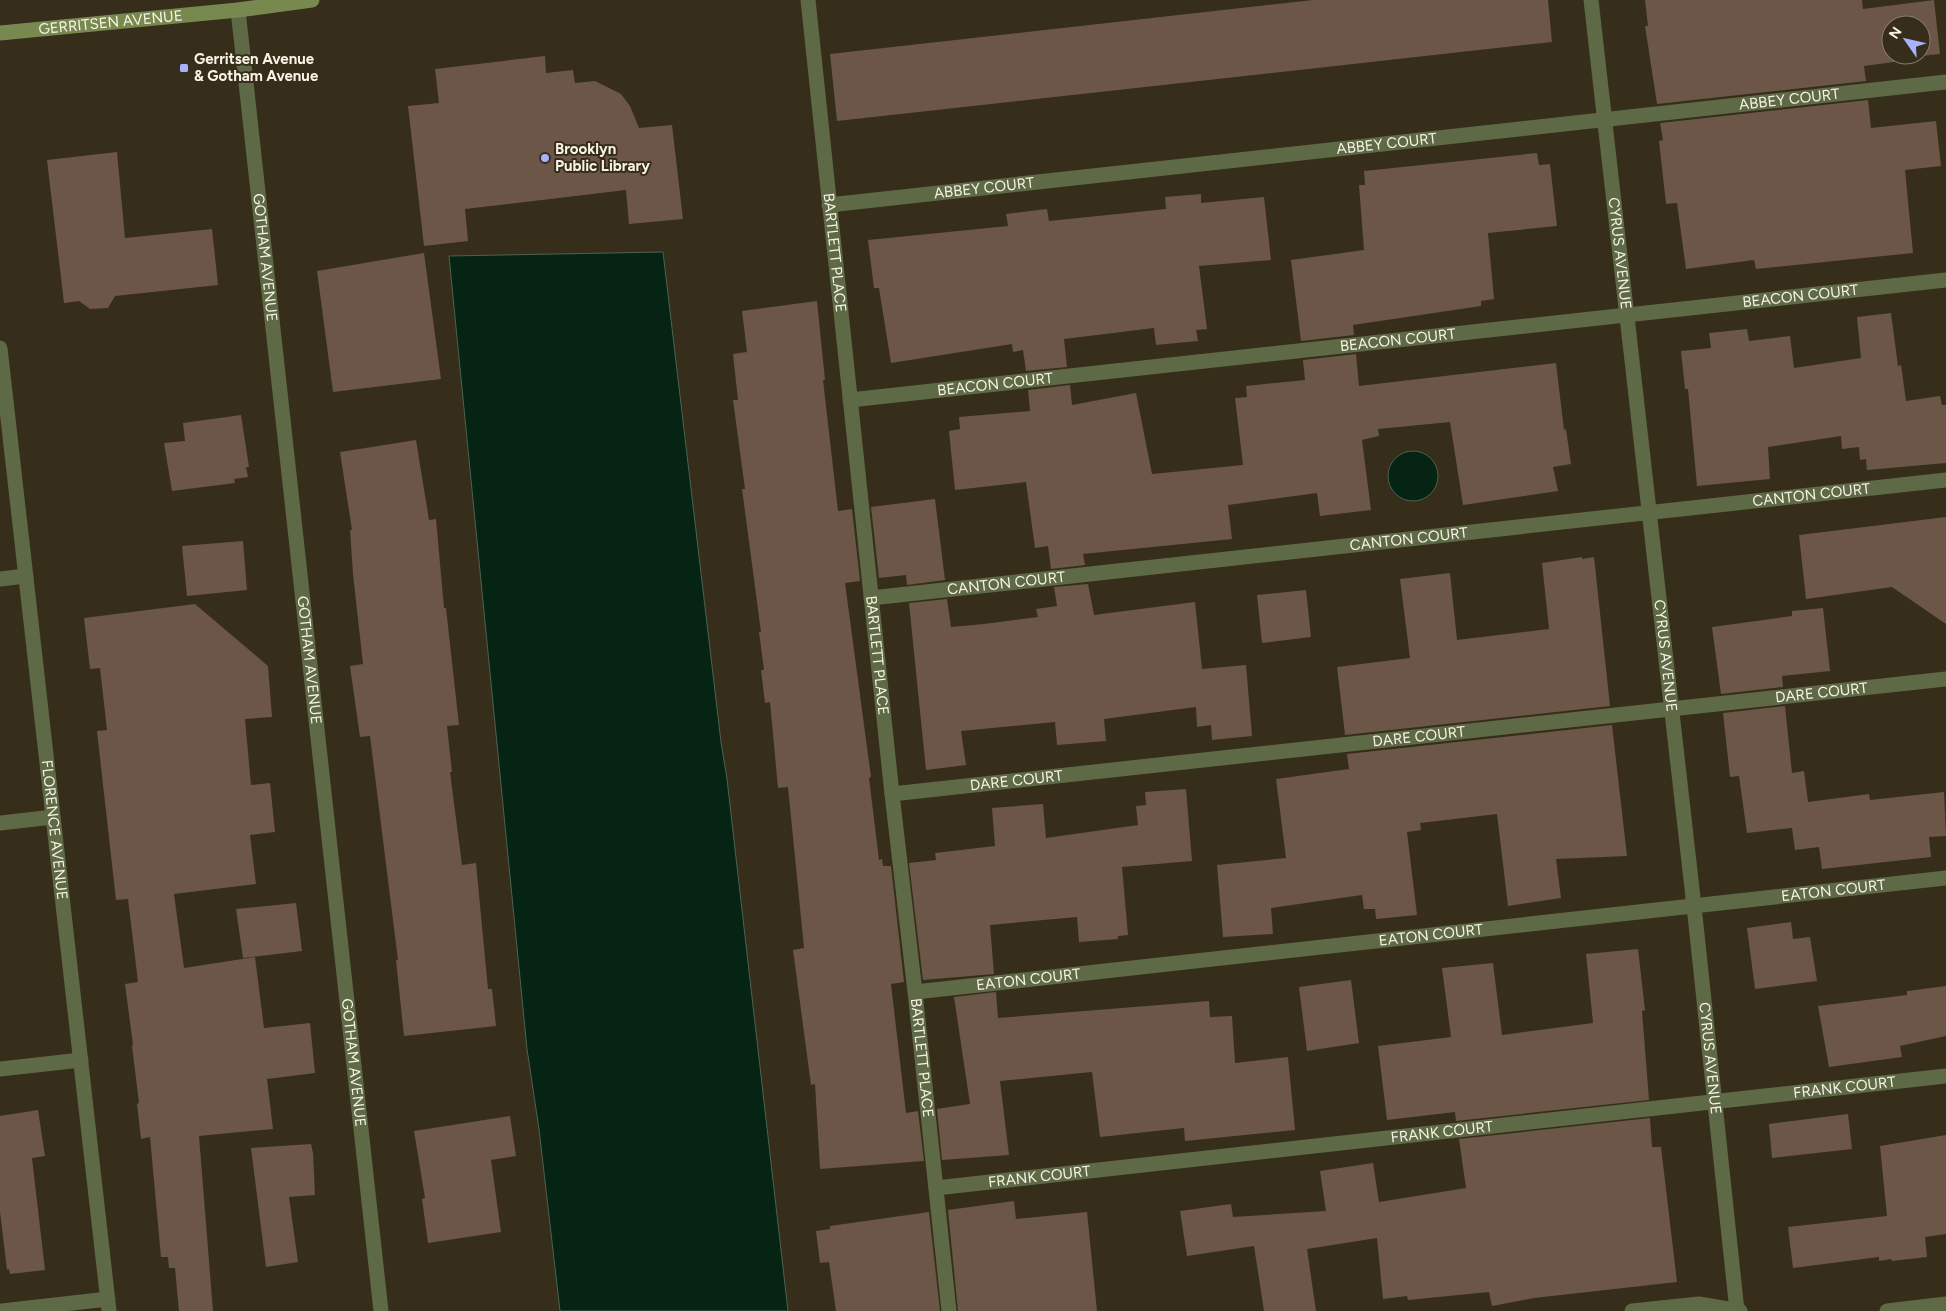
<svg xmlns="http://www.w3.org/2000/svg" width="1946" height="1311" font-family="Figtree,sans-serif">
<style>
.water{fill:#052413;stroke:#4e6252}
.building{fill:#6b5648;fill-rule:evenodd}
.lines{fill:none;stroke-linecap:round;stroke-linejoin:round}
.street{stroke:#5e6946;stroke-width:15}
.secondary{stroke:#788950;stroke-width:15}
.poi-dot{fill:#a7b1fc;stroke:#362e1a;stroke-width:2}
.labels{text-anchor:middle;stroke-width:4;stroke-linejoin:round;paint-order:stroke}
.street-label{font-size:15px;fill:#f8f3e6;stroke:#362e1a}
.poi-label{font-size:15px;font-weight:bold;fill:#f8f3e6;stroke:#362e1a;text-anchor:start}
</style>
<rect width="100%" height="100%" fill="#362e1a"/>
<g class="water">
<path d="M 663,252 L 721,742 L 727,779 L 788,1311 L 560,1311 L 539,1129 L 527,1049 L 449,256 Z"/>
<circle cx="1413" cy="476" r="25"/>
</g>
<g class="building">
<path d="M 1313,0 L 1548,0 L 1552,42 L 837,121 L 830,54 Z"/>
<path d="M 1645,0 L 1862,0 L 1863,9 L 1934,0 L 1940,54 L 1902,58 L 1902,61 L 1864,66 L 1866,81 L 1657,104 L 1645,26 L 1648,26 ZM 1891,25 L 1921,25 L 1921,55 L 1891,55 Z"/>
<path d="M 545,56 L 546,73 L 573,70 L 575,83 L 595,81 L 621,94 L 630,106 L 639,128 L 672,125 L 683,219 L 629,224 L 626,190 L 465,209 L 468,241 L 424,246 L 408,106 L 439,103 L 435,69 Z"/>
<path d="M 1868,100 L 1871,128 L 1936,121 L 1941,166 L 1905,170 L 1913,253 L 1756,269 L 1754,260 L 1686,269 L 1677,203 L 1666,204 L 1659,141 L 1663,140 L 1660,123 Z"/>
<path d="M 117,152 L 125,238 L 212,229 L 218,285 L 115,296 L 108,308 L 90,309 L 79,301 L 64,303 L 47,160 Z"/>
<path d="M 1537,153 L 1539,165 L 1550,164 L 1557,226 L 1488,233 L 1494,299 L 1481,301 L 1481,306 L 1353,325 L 1354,335 L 1301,341 L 1291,260 L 1364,250 L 1359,185 L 1365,185 L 1364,171 Z"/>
<path d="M 1201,194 L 1201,203 L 1264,197 L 1271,260 L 1199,266 L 1207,329 L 1196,330 L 1198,341 L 1156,345 L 1154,328 L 1064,339 L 1067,367 L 1026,371 L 1023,350 L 1013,352 L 1012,344 L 891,363 L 879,288 L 874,288 L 868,240 L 1008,226 L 1006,214 L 1047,209 L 1049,221 L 1166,209 L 1165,197 Z"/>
<path d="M 424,253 L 441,379 L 333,392 L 317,271 Z"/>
<path d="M 817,301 L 825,380 L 823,380 L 838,511 L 852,509 L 860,581 L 845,583 L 871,777 L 869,778 L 879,860 L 882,859 L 883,866 L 891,866 L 904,982 L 891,984 L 906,1113 L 918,1111 L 924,1161 L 820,1169 L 815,1084 L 811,1085 L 793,950 L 804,948 L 788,787 L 778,788 L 770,702 L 765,703 L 761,670 L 764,670 L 759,632 L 761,632 L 742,489 L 745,489 L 733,400 L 738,400 L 733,354 L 747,352 L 742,311 Z"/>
<path d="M 1891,313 L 1898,366 L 1901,365 L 1906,401 L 1940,396 L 1942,405 L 1946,405 L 1946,463 L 1867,470 L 1866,459 L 1860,460 L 1859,447 L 1842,449 L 1841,436 L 1768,447 L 1770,479 L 1697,486 L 1688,389 L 1685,389 L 1681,351 L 1711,348 L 1709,333 L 1747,329 L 1749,341 L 1790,336 L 1794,368 L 1861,358 L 1857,317 Z"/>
<path d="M 1356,354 L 1359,386 L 1556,363 L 1564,430 L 1566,429 L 1571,464 L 1553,467 L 1558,491 L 1463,505 L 1450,422 L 1378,429 L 1379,436 L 1362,440 L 1371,510 L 1320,516 L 1317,493 L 1228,505 L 1232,539 L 1083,554 L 1085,565 L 1051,569 L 1048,546 L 1035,548 L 1026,482 L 955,490 L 949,431 L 960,429 L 959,417 L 1030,411 L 1028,390 L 1070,385 L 1072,405 L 1136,393 L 1152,474 L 1243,465 L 1235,398 L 1247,397 L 1246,386 L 1305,380 L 1303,360 Z"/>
<path d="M 241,415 L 249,467 L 246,467 L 248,477 L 234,479 L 235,483 L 172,491 L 164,443 L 185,441 L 183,423 Z"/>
<path d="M 416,440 L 429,520 L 436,519 L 444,608 L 446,608 L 459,725 L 447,726 L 452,772 L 450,772 L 462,865 L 476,863 L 488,989 L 492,989 L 496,1026 L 404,1036 L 396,960 L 398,960 L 370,736 L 360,737 L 350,666 L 363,664 L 353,574 L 350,530 L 352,530 L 340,452 Z"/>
<path d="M 935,499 L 945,580 L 907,585 L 906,575 L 879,578 L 871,507 Z"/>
<path d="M 1946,517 L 1946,624 L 1892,587 L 1806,599 L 1799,535 Z"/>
<path d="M 243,541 L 247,590 L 187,596 L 182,546 Z"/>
<path d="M 1582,557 L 1582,559 L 1594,557 L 1610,706 L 1345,735 L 1337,667 L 1410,658 L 1400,579 L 1450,573 L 1457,640 L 1549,629 L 1542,563 Z"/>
<path d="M 1088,584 L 1094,615 L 1195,602 L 1202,669 L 1246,665 L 1252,736 L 1212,740 L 1211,725 L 1197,727 L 1196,707 L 1104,719 L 1106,741 L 1057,745 L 1055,722 L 961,731 L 966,765 L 926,770 L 909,603 L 947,599 L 951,627 L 984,624 L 1038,617 L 1036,609 L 1057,606 L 1054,587 Z"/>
<path d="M 1306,590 L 1311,637 L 1262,643 L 1257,595 Z"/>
<path d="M 195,604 L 268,666 L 272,717 L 245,719 L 251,785 L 270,783 L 275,832 L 250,835 L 256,884 L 174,894 L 184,968 L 255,957 L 264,1028 L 310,1023 L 315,1073 L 267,1079 L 273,1129 L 199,1136 L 213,1311 L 179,1311 L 175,1268 L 169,1268 L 168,1257 L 161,1257 L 150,1137 L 141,1139 L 137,1104 L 139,1103 L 132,1046 L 133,1045 L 125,984 L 138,982 L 128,899 L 116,900 L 97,731 L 107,730 L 100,668 L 90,669 L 84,618 Z"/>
<path d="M 1823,608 L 1830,671 L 1782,676 L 1783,687 L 1721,694 L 1712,627 L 1792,616 L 1792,611 Z"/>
<path d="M 1785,706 L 1792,773 L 1804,771 L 1808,802 L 1869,794 L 1870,800 L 1944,792 L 1946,836 L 1929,837 L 1931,857 L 1822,869 L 1819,847 L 1795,850 L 1792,828 L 1747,833 L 1739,776 L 1730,777 L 1723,713 Z"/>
<path d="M 1612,725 L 1627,856 L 1556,859 L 1561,898 L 1508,906 L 1497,814 L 1420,823 L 1421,830 L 1407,832 L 1417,915 L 1376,919 L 1375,909 L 1364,909 L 1362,895 L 1271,908 L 1273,934 L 1223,937 L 1217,865 L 1286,858 L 1276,779 L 1349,769 L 1347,754 Z"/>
<path d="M 1186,789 L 1192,861 L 1122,867 L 1128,935 L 1118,936 L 1118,939 L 1079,942 L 1077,917 L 990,925 L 994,974 L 923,980 L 909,863 L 936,860 L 935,853 L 995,846 L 992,808 L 1043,804 L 1046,838 L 1138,825 L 1136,806 L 1146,805 L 1145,792 Z"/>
<path d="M 296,903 L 302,951 L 243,958 L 236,909 Z"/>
<path d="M 1791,922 L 1793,939 L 1810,937 L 1817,981 L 1755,989 L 1747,928 Z"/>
<path d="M 1638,949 L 1645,1010 L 1642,1011 L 1649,1100 L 1456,1121 L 1455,1112 L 1387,1120 L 1378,1046 L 1451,1037 L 1442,968 L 1493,963 L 1502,1035 L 1593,1023 L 1586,954 Z"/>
<path d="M 1351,980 L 1359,1043 L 1307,1051 L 1299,987 Z"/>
<path d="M 1946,986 L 1946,1036 L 1900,1046 L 1902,1057 L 1829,1067 L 1818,1006 L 1907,995 L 1907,991 Z"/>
<path d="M 996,992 L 998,1018 L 1209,1001 L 1210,1017 L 1232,1016 L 1235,1063 L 1288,1057 L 1295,1130 L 1185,1141 L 1184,1128 L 1100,1137 L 1092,1072 L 1000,1081 L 1009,1155 L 942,1160 L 937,1109 L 970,1104 L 954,997 Z"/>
<path d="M 38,1110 L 45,1156 L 32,1158 L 45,1270 L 10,1274 L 9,1269 L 7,1270 L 0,1212 L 0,1116 Z"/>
<path d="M 1848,1114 L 1852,1149 L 1772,1158 L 1769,1124 Z"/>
<path d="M 510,1116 L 516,1156 L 491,1160 L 501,1232 L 428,1243 L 422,1199 L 425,1198 L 414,1131 Z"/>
<path d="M 1650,1118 L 1652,1147 L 1661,1147 L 1677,1282 L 1534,1298 L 1492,1306 L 1489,1292 L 1408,1300 L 1407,1296 L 1383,1299 L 1377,1238 L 1307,1249 L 1316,1311 L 1264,1311 L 1254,1246 L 1187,1256 L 1180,1211 L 1231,1204 L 1233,1217 L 1326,1211 L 1320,1171 L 1373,1163 L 1379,1202 L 1466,1188 L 1459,1139 Z"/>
<path d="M 1946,1135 L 1946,1234 L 1925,1237 L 1927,1257 L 1892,1261 L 1891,1259 L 1879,1261 L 1879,1257 L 1793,1268 L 1788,1227 L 1887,1216 L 1880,1146 Z"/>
<path d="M 311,1144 L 313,1153 L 315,1195 L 289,1197 L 298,1262 L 266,1267 L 251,1148 Z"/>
<path d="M 1014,1201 L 1016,1219 L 1087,1212 L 1097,1311 L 958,1311 L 948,1210 Z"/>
<path d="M 929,1212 L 940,1311 L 836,1311 L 829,1262 L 820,1263 L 816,1231 L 830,1229 L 830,1226 Z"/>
</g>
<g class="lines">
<g class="street">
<path id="s1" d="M 808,0 L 892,794 L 915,992 L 949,1311"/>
<path id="s2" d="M 1591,0 L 1694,906 L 1737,1311"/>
<path id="s3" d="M 238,10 L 381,1311"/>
<path id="s4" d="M 829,205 L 1946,82"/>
<path id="s5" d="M 0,348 L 109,1311"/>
<path id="s6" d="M 850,400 L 1946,280"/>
<path d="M 0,579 L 26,576"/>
<path id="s7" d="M 871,598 L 1946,480"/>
<path id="s8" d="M 892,794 L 1946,679"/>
<path d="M 0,823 L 53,817"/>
<path id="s9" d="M 915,992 L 1946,878"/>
<path d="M 0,1069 L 81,1060"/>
<path id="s10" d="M 936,1188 L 1946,1076"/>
<path d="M 2,1311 L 108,1299"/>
<path d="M 1632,1311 L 1699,1304 L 1740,1311"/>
<path d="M 1887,1311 L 1946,1304"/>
</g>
<path class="secondary" id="s11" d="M 0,33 L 238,10 L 312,0"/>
</g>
<g class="poi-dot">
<rect x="179" y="63" width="10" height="10" rx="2.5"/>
<circle cx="545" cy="158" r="5"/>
</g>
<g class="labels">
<g class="street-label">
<text dy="5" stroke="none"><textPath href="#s11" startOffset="111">GERRITSEN AVENUE</textPath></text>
<text dy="5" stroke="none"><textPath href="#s4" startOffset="966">ABBEY COURT</textPath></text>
<text dy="5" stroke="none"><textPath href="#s4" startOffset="561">ABBEY COURT</textPath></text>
<text dy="5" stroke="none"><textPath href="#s4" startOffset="156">ABBEY COURT</textPath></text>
<text dy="5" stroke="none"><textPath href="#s1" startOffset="254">BARTLETT PLACE</textPath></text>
<text dy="5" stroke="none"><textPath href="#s2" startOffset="255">CYRUS AVENUE</textPath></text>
<text dy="5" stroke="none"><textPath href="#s3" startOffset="249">GOTHAM AVENUE</textPath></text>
<text dy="5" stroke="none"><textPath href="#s6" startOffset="956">BEACON COURT</textPath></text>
<text dy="5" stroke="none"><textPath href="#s6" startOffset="551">BEACON COURT</textPath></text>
<text dy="5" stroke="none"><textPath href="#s6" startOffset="146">BEACON COURT</textPath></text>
<text dy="5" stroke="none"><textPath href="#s7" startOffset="946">CANTON COURT</textPath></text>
<text dy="5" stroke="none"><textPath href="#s7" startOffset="541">CANTON COURT</textPath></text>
<text dy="5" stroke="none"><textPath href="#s7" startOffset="136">CANTON COURT</textPath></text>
<text dy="5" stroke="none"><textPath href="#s2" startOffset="660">CYRUS AVENUE</textPath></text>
<text dy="5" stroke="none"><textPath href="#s1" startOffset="659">BARTLETT PLACE</textPath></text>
<text dy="5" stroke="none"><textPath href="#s3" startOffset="654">GOTHAM AVENUE</textPath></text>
<text dy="5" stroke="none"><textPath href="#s8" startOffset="935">DARE COURT</textPath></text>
<text dy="5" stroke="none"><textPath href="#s8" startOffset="530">DARE COURT</textPath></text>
<text dy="5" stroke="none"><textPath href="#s8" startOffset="125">DARE COURT</textPath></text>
<text dy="5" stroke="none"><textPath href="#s5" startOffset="485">FLORENCE AVENUE</textPath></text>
<text dy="5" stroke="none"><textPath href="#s9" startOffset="924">EATON COURT</textPath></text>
<text dy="5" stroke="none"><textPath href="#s9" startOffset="519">EATON COURT</textPath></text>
<text dy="5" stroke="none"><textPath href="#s9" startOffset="114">EATON COURT</textPath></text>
<text dy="5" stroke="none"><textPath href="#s1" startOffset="1064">BARTLETT PLACE</textPath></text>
<text dy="5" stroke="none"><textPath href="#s2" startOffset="1065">CYRUS AVENUE</textPath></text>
<text dy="5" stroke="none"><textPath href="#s3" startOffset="1059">GOTHAM AVENUE</textPath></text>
<text dy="5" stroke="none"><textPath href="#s10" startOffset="914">FRANK COURT</textPath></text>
<text dy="5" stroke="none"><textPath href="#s10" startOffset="509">FRANK COURT</textPath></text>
<text dy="5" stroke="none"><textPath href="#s10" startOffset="104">FRANK COURT</textPath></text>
</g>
<g class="poi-label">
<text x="194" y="64">Gerritsen Avenue<tspan x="194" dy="17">&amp; Gotham Avenue</tspan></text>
<text x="555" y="154">Brooklyn<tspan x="555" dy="17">Public Library</tspan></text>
</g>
</g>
<g transform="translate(1906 40) rotate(304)"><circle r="24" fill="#362e1a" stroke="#847d6c"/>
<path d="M0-4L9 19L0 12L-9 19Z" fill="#a7b1fc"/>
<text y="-8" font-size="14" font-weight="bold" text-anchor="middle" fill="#f8f3e6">N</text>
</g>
</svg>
